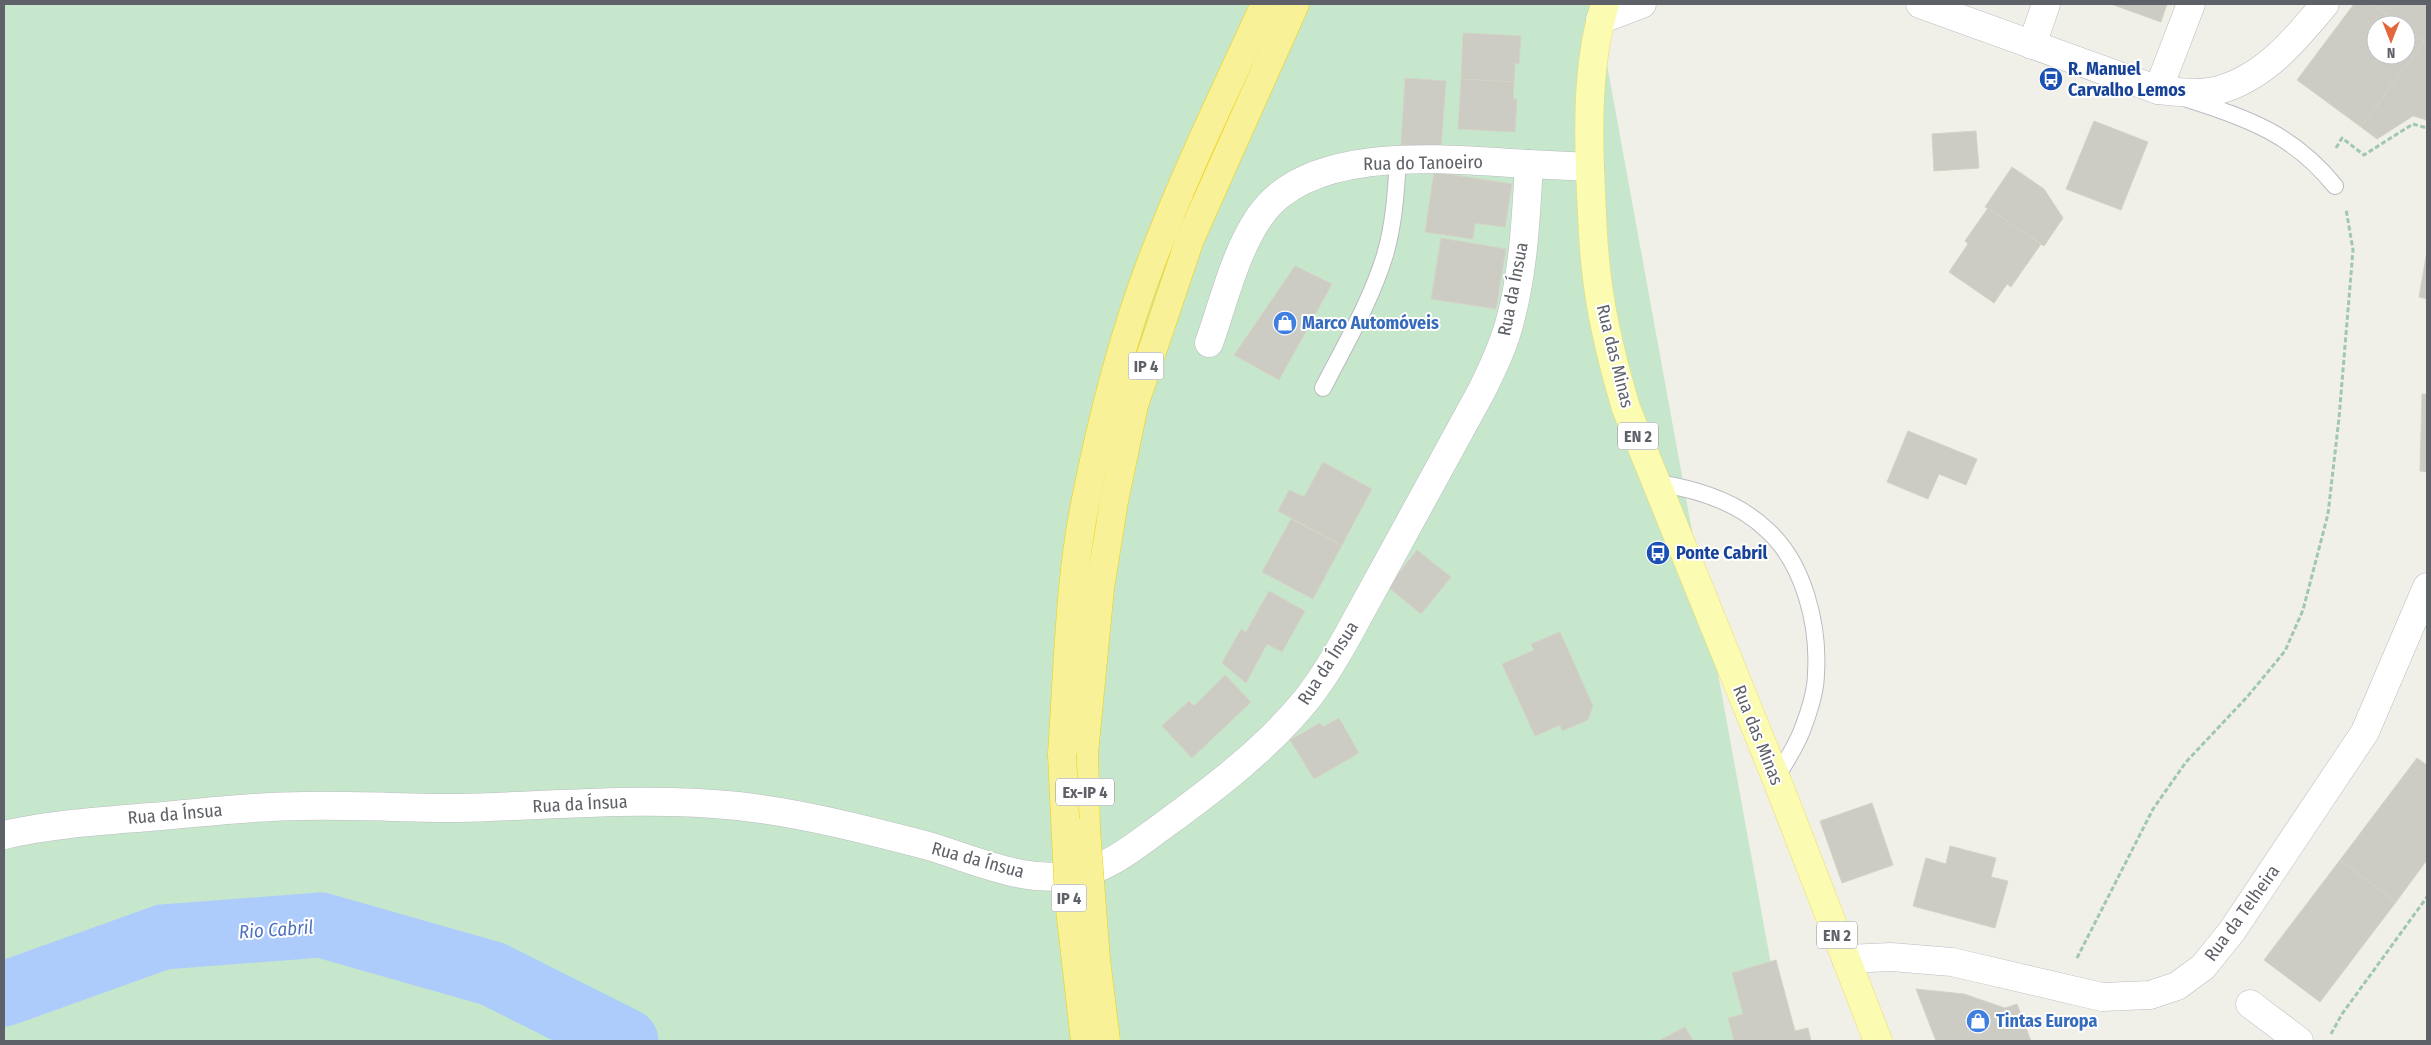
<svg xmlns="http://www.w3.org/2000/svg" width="2431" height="1045" font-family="'Fira Sans Condensed',sans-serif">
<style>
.green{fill:#c6e7cc}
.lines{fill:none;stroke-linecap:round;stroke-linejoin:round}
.river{stroke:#adccfc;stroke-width:65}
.building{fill:#cccbc4;stroke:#d5d3c6}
.lane-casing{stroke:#babbc1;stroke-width:18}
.street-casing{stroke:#babbc1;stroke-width:29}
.primary-casing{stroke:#edde65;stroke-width:29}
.highway-casing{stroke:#f0d009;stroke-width:29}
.path{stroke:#a0c7b2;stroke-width:3;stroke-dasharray:5 2.5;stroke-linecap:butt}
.lane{stroke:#fff;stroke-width:16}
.street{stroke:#fff;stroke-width:28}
.primary{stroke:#fbfcb2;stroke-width:28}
.highway{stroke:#f9f197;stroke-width:28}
.highway-bridge-casing{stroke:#f0d009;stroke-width:29;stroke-linecap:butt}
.highway-bridge{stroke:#f9f197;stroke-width:28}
.labels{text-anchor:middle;stroke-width:4;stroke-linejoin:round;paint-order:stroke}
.shield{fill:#fff;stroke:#8f9095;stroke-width:1}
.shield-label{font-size:16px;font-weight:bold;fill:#5f6168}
.transit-label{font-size:18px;font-weight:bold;fill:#164399;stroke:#fff;text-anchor:start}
.street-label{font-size:18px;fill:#5f6168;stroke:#fff}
.shop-label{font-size:18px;font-weight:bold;fill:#366cbe;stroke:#fff;text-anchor:start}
.water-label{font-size:19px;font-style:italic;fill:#4e72c0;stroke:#fff}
</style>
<rect width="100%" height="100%" fill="#f1f0e8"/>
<path class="green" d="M 4,4 L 1596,4 L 1785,1041 L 4,1041 Z"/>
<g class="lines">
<path class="river" d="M 4,994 L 163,937 L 321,925 L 493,974 L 626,1041"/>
</g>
<g class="building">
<path d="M 2111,4 L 2167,4 L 2161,22 Z"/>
<path d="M 2354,4 L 2372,4 L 2401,25 L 2376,25 L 2376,55 L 2406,55 L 2406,29 L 2424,42 L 2361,127 L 2297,80 Z"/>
<path d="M 2372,4 L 2427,4 L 2427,38 L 2424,42 L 2406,29 L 2406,25 L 2401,25 Z"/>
<path d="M 1463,33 L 1521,36 L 1519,64 L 1515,63 L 1514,82 L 1461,79 Z"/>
<path d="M 2427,38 L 2427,120 L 2413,116 L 2377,139 L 2361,127 Z"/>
<path d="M 1405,78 L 1446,81 L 1441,147 L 1401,145 Z"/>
<path d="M 1461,79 L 1514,82 L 1513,99 L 1517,99 L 1515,132 L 1458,129 Z"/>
<path d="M 2094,121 L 2148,142 L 2121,210 L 2066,189 Z"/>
<path d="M 1976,131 L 1979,168 L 1934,171 L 1932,134 Z"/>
<path d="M 2012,167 L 2044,189 L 2063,218 L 2044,246 L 1985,207 Z"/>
<path d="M 1434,172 L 1512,184 L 1505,227 L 1475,223 L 1473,239 L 1425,232 Z"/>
<path d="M 1988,208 L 2041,244 L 2011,287 L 2007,284 L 1994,303 L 1949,272 L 1968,244 L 1965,241 Z"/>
<path d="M 1441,238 L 1506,249 L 1496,309 L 1431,299 Z"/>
<path d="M 2427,251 L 2427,299 L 2419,297 Z"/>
<path d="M 1295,266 L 1332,284 L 1279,380 L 1234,355 Z"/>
<path d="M 2422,394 L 2427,394 L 2427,472 L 2420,471 Z"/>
<path d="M 1908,431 L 1977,459 L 1966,485 L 1939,474 L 1928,499 L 1887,482 Z"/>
<path d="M 1323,462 L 1372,489 L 1342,545 L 1278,511 L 1289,490 L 1304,497 Z"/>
<path d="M 1291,519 L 1342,545 L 1313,599 L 1262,572 Z"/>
<path d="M 1660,542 L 1666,562 L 1657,564 L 1651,545 Z"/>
<path d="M 1417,550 L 1451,577 L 1421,614 L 1388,587 Z"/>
<path d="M 1269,591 L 1305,611 L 1282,652 L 1267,644 L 1246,683 L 1222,663 L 1241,629 L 1246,632 Z"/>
<path d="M 1560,632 L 1593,706 L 1588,720 L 1562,731 L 1560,725 L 1535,736 L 1502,664 L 1534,650 L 1531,644 Z"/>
<path d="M 1225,675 L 1251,702 L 1192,758 L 1162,726 L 1189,701 L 1194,706 Z"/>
<path d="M 1339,718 L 1359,753 L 1314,779 L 1290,740 L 1320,723 L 1323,727 Z"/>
<path d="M 2417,758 L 2427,765 L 2427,860 L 2396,902 L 2340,860 Z"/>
<path d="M 1872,803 L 1893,865 L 1842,883 L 1820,821 Z"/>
<path d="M 1950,846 L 1996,858 L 1991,877 L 2008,881 L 1995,928 L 1913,906 L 1926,858 L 1946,864 Z"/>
<path d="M 2340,860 L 2396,902 L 2320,1002 L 2264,960 Z"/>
<path d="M 1776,960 L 1795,1031 L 1808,1028 L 1811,1041 L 1734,1041 L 1728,1018 L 1743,1014 L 1732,973 Z"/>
<path d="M 1916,989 L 1964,994 L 2005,1008 L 2017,1004 L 2031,1041 L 1936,1041 Z"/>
<path d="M 1685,1027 L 1693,1041 L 1658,1041 Z"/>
</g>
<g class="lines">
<g class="lane-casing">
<g id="lane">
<path d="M 2187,99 C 2249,119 2293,134 2335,186"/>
<path d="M 1323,388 C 1345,345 1371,301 1385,255 C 1394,224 1396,192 1398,160"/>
<path d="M 1657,483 C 1697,489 1737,501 1767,530 C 1804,563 1819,625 1816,673 C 1816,690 1810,709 1804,725 C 1798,744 1786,761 1776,778"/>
</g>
</g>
<g class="street-casing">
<g id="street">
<path d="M 1920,4 L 2158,90 C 2178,92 2200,95 2219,90 C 2265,77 2296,39 2325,4"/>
<path d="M 1600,20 L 1642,4"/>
<path d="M 2032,45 L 2046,4"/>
<path d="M 2158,90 L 2191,4"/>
<path d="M 1209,343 C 1224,301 1235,252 1260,216 C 1311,142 1452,160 1529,164"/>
<path d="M 4,835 C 51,824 101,821 150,817 C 201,813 252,806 304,806 C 355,805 407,808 458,808 C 551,806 645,796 738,806 C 801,813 863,829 925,845 C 975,859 1028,887 1082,873 C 1112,866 1139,843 1164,825 C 1216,787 1266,749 1307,699 C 1325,676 1340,650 1354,624 L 1481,392 C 1493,368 1505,343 1511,317 C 1524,267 1526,215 1529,164 L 1590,167"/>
<path d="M 1846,959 L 1891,957 L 1952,962 L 2102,997 L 2150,995 L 2177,986 L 2203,967 L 2232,931 L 2365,732 L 2427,587"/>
<path d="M 2250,1004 L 2299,1041"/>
</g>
</g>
<g class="primary-casing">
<path id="primary" d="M 1605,4 C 1589,56 1588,115 1590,169 C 1592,214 1593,260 1601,305 C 1607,340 1616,374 1626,408 L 1776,778 L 1878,1041"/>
</g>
<g class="highway-casing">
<g id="highway">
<path d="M 1062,754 C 1068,669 1069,582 1086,499 C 1102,419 1122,339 1151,263 C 1184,175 1226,90 1265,4"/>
<path d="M 1086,831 L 1084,753 L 1100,588 L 1114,501 L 1134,405 L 1190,239 L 1295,4"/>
</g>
</g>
<g class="path">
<path d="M 2336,148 L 2342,138 L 2364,155 L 2413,124 L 2427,128"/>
<path d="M 2077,958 L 2153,809 L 2186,762 L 2248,696 L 2285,651 L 2303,610 L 2328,514 L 2339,418 L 2353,250 L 2346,209"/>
<path d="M 2331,1034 L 2342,1014 L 2427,897"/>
</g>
<use href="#lane" class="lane"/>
<use href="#street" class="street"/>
<use href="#primary" class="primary"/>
<use href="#highway" class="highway"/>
<g class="highway-bridge-casing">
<g id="highway-bridge">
<path d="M 1062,754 L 1069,900 L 1085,1041"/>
<path d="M 1086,831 L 1096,960 L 1106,1041"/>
</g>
</g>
<use href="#highway-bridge" class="highway-bridge"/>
</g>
<defs>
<g id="bus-disc" transform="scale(1.25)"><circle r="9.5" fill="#1a4fb4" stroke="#fff"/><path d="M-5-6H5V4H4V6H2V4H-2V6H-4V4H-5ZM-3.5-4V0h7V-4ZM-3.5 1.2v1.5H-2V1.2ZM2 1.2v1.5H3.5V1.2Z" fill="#fff"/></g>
<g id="shop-disc" transform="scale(1.25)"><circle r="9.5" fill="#3f7fe0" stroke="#fff"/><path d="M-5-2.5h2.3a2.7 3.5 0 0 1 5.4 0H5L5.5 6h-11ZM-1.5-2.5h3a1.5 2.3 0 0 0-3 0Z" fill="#fff"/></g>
</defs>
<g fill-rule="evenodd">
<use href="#bus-disc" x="2051" y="79"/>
<use href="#shop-disc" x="1285" y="323"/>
<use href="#bus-disc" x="1658" y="553"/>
<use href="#shop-disc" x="1978" y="1021"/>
</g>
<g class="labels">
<g class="shield">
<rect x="1128.5" y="352.5" width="35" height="27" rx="4"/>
<rect x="1618" y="422.5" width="40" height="27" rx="4"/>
<rect x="1056" y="778.5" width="58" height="27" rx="4"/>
<rect x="1051.5" y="884.5" width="35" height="27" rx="4"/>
<rect x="1817" y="921.5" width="40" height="27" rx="4"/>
</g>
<g class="shield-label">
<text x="1146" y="372">IP 4</text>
<text x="1638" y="442">EN 2</text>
<text x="1085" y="798">Ex-IP 4</text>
<text x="1069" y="904">IP 4</text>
<text x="1837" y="941">EN 2</text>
</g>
<g class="transit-label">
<text x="2068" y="75">R. Manuel<tspan x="2068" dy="21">Carvalho Lemos</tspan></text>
<text x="1676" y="559">Ponte Cabril</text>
</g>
<g class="street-label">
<text transform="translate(1423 163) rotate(-1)" y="6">Rua do Tanoeiro</text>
<text transform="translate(1513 289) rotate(-79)" y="6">Rua da Ínsua</text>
<text transform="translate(1615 356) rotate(76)" y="6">Rua das Minas</text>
<text transform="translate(1328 663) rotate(-57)" y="6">Rua da Ínsua</text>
<text transform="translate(1758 735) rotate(68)" y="6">Rua das Minas</text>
<text transform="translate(580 804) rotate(-3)" y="6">Rua da Ínsua</text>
<text transform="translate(175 814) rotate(-5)" y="6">Rua da Ínsua</text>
<text transform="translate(978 860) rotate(15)" y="6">Rua da Ínsua</text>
<text transform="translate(2242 913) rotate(-54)" y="6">Rua da Telheira</text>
</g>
<g class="shop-label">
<text x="1302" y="329">Marco Automóveis</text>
<text x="1996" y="1027">Tintas Europa</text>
</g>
<g class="water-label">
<text transform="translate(276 929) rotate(-4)" y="7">Rio Cabril</text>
</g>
</g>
<rect width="2431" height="1045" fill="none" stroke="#5f6168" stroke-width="10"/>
<g transform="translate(2391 40) rotate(180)"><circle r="24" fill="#ffffff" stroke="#bfc0c3"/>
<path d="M0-4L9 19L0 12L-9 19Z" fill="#e3663c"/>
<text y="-8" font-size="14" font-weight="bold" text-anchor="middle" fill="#5f6168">N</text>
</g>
</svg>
